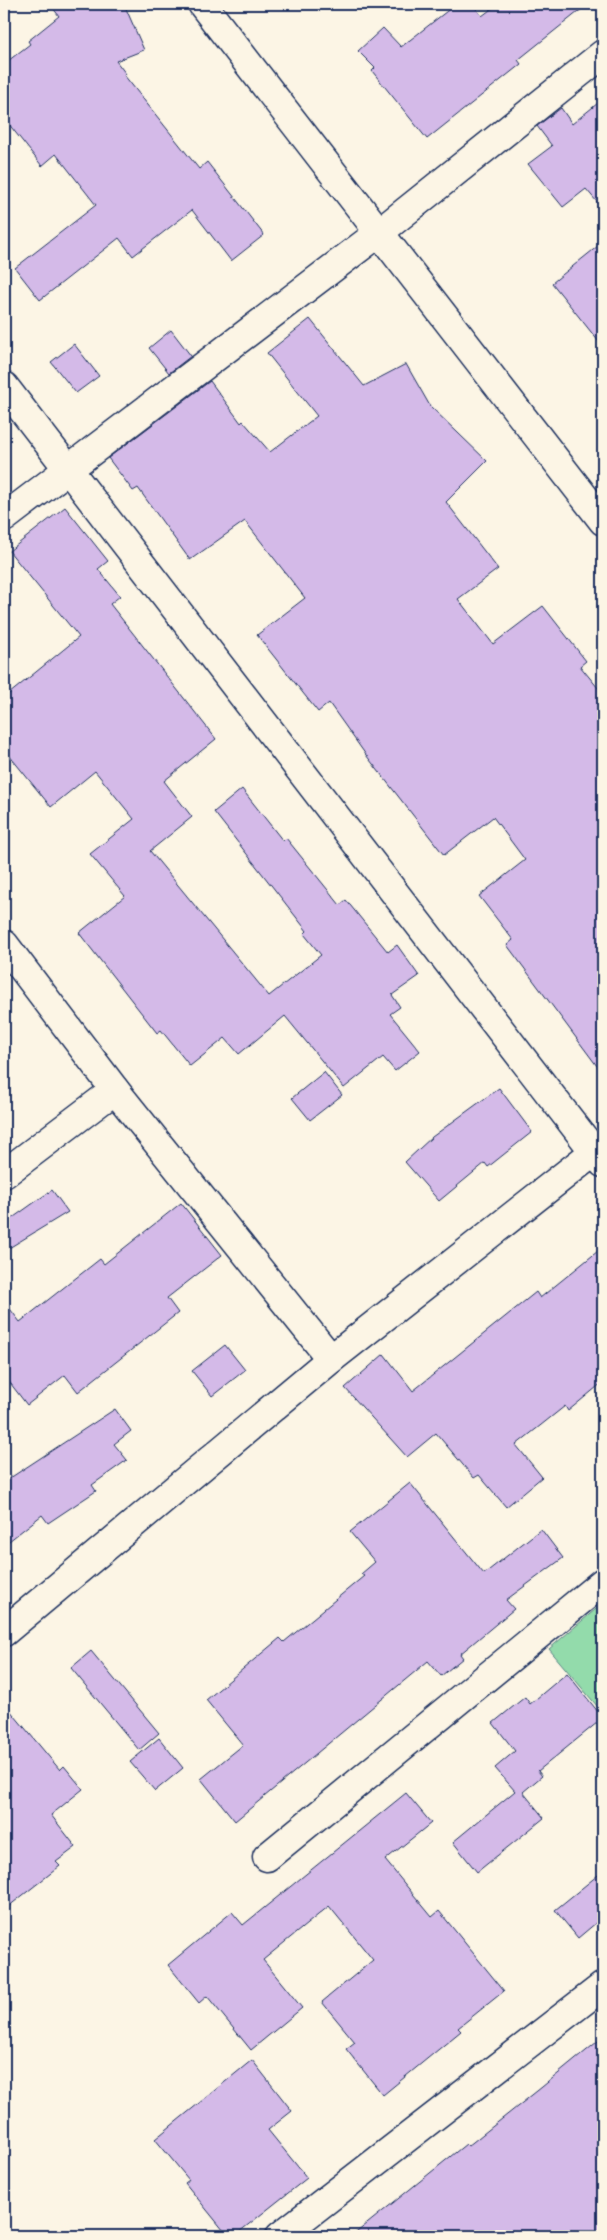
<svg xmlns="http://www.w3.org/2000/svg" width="607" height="2240" font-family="'Comic Neue',sans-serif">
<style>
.green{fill:#93dbab;stroke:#578584}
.building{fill:#d4bae8;stroke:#1b2f5e}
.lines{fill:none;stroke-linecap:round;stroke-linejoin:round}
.street-casing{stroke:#1b2f5e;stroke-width:31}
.street{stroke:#fcf5e5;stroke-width:28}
</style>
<rect width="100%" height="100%" fill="#fcf5e5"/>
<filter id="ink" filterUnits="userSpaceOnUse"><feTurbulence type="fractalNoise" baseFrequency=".02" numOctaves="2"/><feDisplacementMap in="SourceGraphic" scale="10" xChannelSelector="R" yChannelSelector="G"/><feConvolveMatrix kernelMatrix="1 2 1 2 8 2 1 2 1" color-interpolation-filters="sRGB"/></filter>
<g filter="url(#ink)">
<path class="green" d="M 603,1603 L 603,1713 L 549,1649 Z"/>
<g class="building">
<path d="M 50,4 L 124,4 L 144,50 L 116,61 L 126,74 L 124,75 L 199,169 L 207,162 L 264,235 L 231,261 L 192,210 L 133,256 L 119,238 L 40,300 L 15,268 L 96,205 L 56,154 L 42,166 L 4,118 L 4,64 L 30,44 L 28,41 L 59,16 Z"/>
<path d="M 456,4 L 472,4 L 482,16 L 498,4 L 588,4 L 518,60 L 521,64 L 427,139 L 372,71 L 375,68 L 358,51 L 383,28 L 401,47 Z"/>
<path d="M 603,99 L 603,209 L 586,189 L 563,207 L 528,164 L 552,146 L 537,126 L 561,108 L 572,124 Z"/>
<path d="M 603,242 L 603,347 L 552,283 Z"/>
<path d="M 310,319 L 364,386 L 406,364 L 430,406 L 487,461 L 446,502 L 498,569 L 458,599 L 493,644 L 543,606 L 586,661 L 580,666 L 603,694 L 603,1074 L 507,945 L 513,940 L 479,896 L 525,860 L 493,817 L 444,855 L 366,755 L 329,703 L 318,712 L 257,635 L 305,598 L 245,521 L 190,560 L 138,488 L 133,491 L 108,458 L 210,381 L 241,423 L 243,421 L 270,452 L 317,416 L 267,353 Z"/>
<path d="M 171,330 L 191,356 L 169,373 L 149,348 Z"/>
<path d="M 74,344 L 99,376 L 76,393 L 51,362 Z"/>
<path d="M 65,507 L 108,561 L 98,569 L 120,596 L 110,604 L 216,739 L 164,781 L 192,817 L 150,851 L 269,996 L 321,955 L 304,934 L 307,931 L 214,812 L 242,789 L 283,841 L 286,838 L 340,905 L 346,900 L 388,952 L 397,945 L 419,976 L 392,995 L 400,1007 L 390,1014 L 420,1051 L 395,1071 L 383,1057 L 344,1088 L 285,1016 L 239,1054 L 225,1038 L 190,1066 L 161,1030 L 157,1033 L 79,933 L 125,896 L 90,854 L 134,819 L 95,771 L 51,807 L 4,749 L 4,698 L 79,637 L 9,551 Z"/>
<path d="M 324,1072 L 342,1095 L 310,1120 L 292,1098 Z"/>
<path d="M 499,1088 L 532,1132 L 488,1167 L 485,1163 L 439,1201 L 405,1162 L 432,1137 Z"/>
<path d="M 52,1190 L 68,1212 L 4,1251 L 4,1224 Z"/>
<path d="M 181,1203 L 222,1255 L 167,1298 L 178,1313 L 78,1392 L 65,1375 L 27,1405 L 4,1375 L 4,1301 L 20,1322 L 100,1259 L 104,1264 Z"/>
<path d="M 603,1247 L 603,1382 L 568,1411 L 565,1406 L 516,1445 L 542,1477 L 506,1507 L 479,1475 L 474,1478 L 436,1433 L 407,1457 L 345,1388 L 384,1354 L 413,1391 L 536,1292 L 540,1298 Z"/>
<path d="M 225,1345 L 245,1370 L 212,1396 L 192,1371 Z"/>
<path d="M 115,1409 L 131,1431 L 114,1444 L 127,1460 L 92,1485 L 96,1491 L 48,1523 L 42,1515 L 4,1545 L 4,1482 Z"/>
<path d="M 410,1483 L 484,1574 L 541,1529 L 563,1558 L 506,1600 L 514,1609 L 460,1654 L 463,1658 L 441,1676 L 428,1661 L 235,1821 L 201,1779 L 243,1745 L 206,1700 L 280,1638 L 284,1642 L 364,1576 L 361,1574 L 375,1562 L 350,1532 Z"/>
<path d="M 91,1651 L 159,1733 L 139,1750 L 71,1668 Z"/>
<path d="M 567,1673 L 603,1718 L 538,1771 L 542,1776 L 523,1792 L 544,1818 L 477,1872 L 453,1842 L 515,1791 L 495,1768 L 515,1751 L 493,1723 L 525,1697 L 530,1704 Z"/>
<path d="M 4,1703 L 60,1770 L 64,1766 L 83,1789 L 51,1815 L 76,1847 L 56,1862 L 60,1866 L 4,1910 Z"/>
<path d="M 159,1738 L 183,1768 L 155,1791 L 130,1762 Z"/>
<path d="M 406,1793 L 431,1823 L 385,1860 L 432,1917 L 439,1911 L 504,1991 L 458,2028 L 461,2031 L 383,2095 L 346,2049 L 355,2042 L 322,2002 L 373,1960 L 329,1906 L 263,1960 L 302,2008 L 251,2050 L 207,1996 L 199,2003 L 168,1965 L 232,1912 L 243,1925 Z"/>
<path d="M 603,1871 L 603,1917 L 578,1938 L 555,1910 Z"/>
<path d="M 603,2037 L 603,2236 L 352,2236 L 466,2144 L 468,2146 L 542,2087 Z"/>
<path d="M 252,2060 L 292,2111 L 268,2130 L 307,2178 L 234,2236 L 228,2236 L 185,2183 L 189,2180 L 155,2139 Z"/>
</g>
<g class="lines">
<g class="street-casing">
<g id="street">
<path d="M 202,4 L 603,521"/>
<path d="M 4,386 L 603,1163"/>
<path d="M 4,518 L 380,232 L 603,54"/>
<path d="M 4,944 L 115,1090 L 331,1359"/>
<path d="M 4,1174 L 115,1090"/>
<path d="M 4,1632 L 331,1359 L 594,1152"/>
<path d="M 267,1857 L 603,1582"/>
<path d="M 280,2236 L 603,1986"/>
</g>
</g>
<use href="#street" class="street"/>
</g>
</g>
<rect width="607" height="2240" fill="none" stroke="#fcf5e5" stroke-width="20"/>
<rect x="10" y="10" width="587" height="2220" fill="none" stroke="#1b2f5e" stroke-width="2" filter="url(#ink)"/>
</svg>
